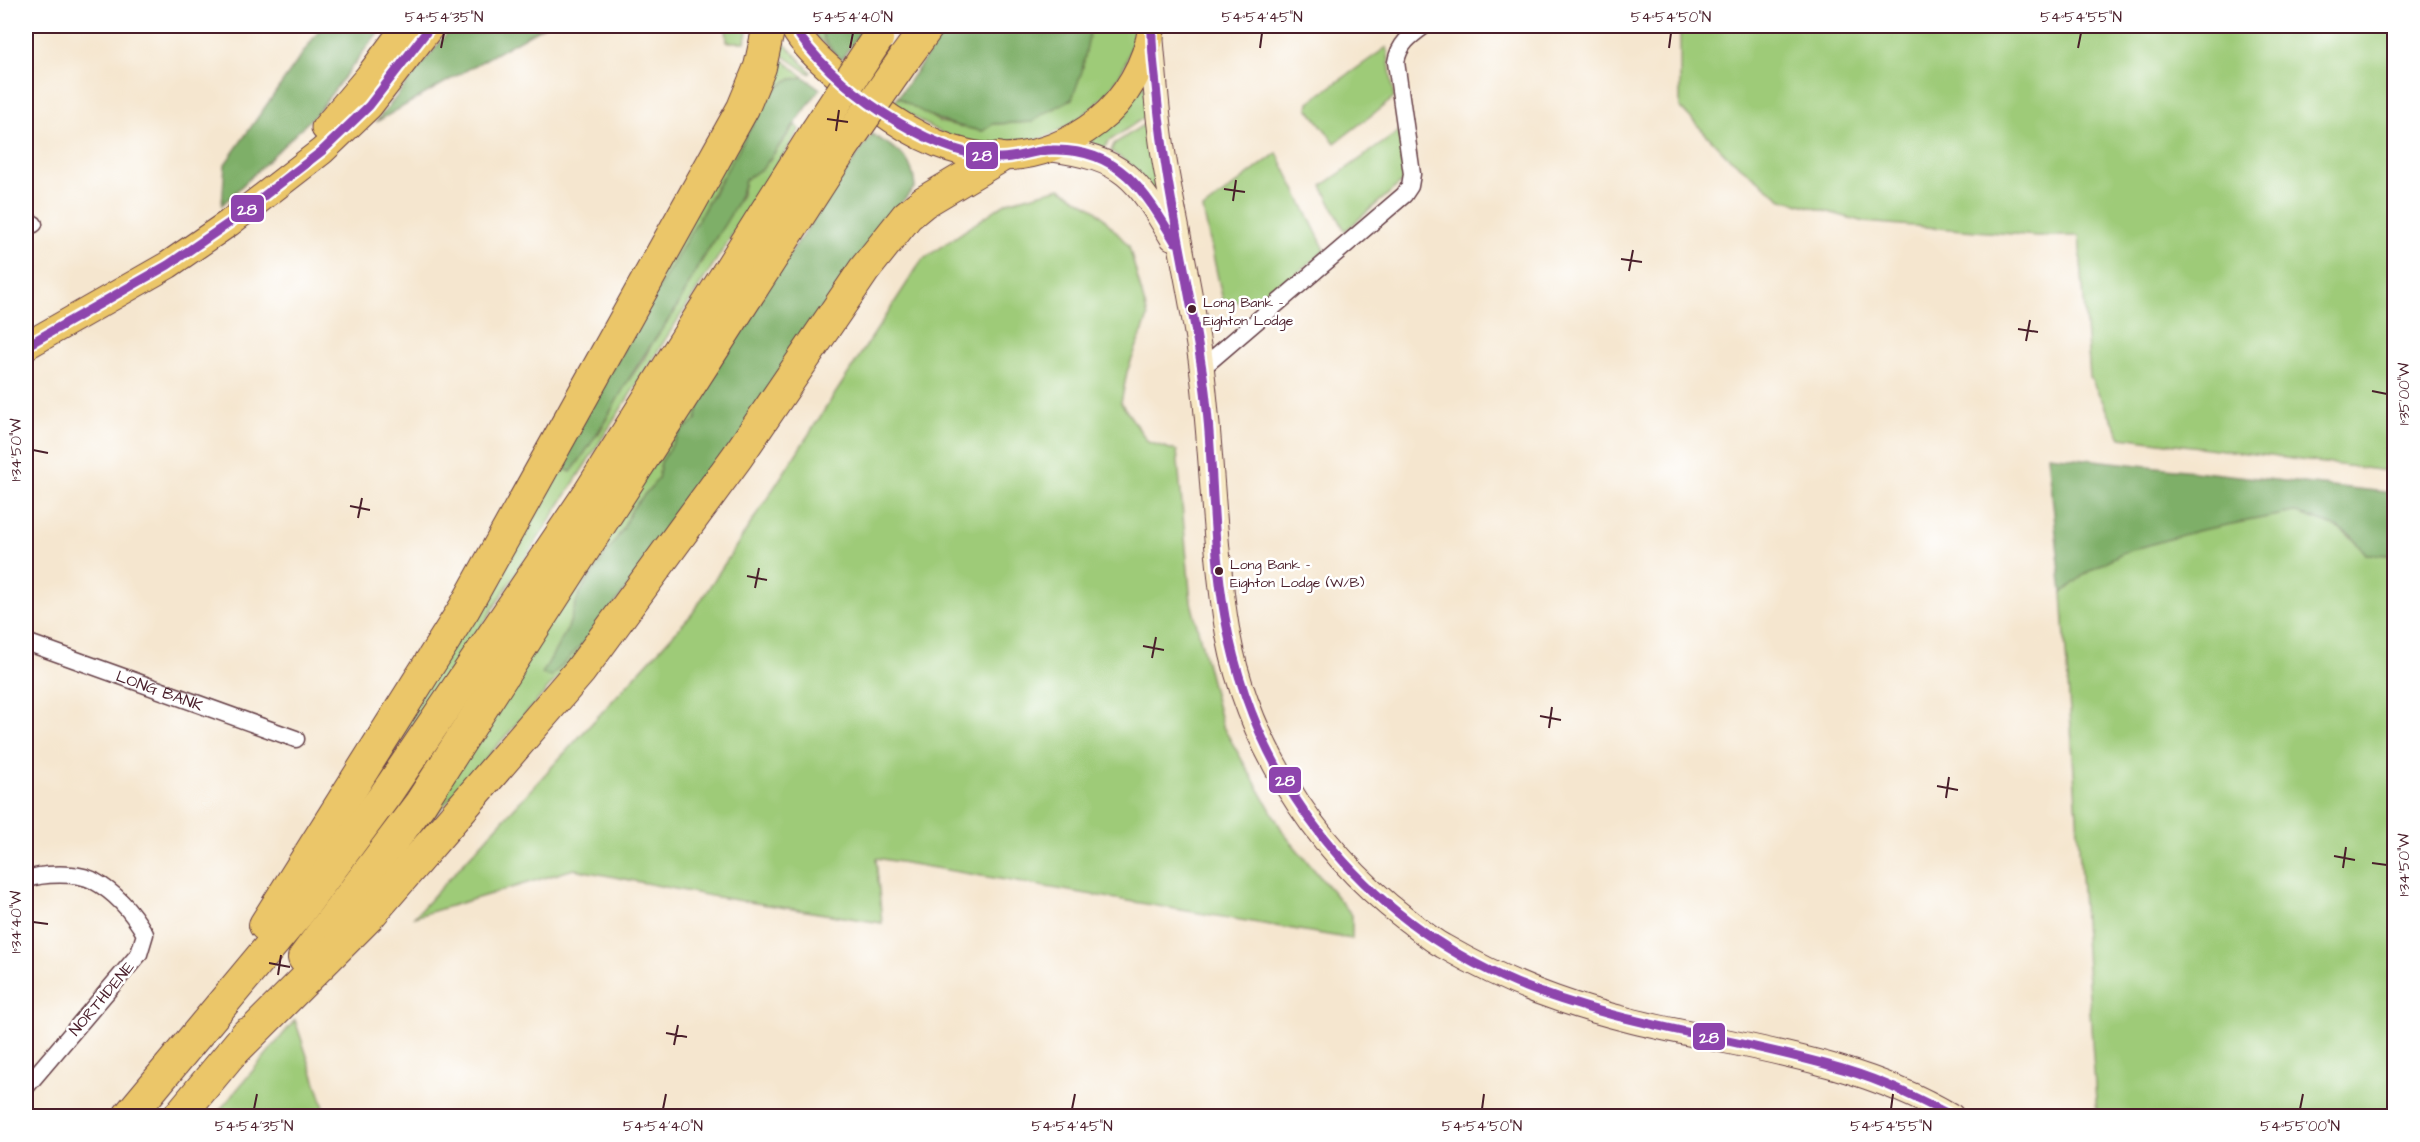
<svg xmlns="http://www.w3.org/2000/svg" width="2420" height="1142" font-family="'Architects Daughter',sans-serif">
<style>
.green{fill:#9ecb78;stroke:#747552;stroke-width:1.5}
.forest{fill:#7eaf68;stroke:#64674a;stroke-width:1.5}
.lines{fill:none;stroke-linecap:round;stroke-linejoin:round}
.street-casing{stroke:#643d44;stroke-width:19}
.secondary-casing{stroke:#643d44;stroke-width:26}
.primary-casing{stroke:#643d44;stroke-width:29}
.highway-casing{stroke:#643d44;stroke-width:34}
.street{stroke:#fff;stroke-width:16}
.secondary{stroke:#f7e8c3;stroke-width:24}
.primary{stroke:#ebc669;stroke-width:27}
.highway{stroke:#ebc669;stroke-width:32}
.highway-bridge-casing{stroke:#643d44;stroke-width:34;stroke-linecap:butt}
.highway-bridge{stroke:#ebc669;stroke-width:32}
.bus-1-casing{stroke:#fff;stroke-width:14}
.bus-1{stroke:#8e44ad;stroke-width:9}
.ticks{fill:none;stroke:#4a1f2b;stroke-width:2}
.bus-dot{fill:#4a1f2b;stroke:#fff;stroke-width:2}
.labels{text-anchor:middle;stroke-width:5;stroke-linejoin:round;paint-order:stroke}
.bus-label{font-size:14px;fill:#4a1f2b;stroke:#fff;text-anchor:start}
.street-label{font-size:16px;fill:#4a1f2b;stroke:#fff}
.line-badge{stroke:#fff;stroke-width:2}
.badge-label{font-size:16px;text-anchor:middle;font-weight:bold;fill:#fff}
.neatline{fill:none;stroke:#4a1f2b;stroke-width:2}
.ticks-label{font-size:15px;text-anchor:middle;fill:#4a1f2b}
</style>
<rect width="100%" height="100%" fill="#fff"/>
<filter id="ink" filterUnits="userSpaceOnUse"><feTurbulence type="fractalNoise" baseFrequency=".0167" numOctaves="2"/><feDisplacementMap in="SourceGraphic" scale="12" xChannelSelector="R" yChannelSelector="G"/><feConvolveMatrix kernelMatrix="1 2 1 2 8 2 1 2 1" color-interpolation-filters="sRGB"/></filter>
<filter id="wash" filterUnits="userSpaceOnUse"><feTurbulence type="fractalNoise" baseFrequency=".008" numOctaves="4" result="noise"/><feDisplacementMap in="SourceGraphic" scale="24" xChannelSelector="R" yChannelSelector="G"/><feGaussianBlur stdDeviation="1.35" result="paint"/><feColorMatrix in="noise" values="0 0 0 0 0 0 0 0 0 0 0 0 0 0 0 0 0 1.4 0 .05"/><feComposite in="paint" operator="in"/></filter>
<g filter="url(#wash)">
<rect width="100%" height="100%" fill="#f5e6cf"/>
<g class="green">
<path d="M 726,26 L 748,26 L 745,42 L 727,42 Z"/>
<path d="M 806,26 L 819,26 L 825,41 L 841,60 Z"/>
<path d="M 1091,26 L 1137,26 C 1133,40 1129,55 1123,69 C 1104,107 1055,141 1013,145 C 995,146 974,143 958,139 C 934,132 914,117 894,103 L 898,97 L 940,122 L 982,131 L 993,124 L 1033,122 L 1041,115 L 1056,108 L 1085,46 Z"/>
<path d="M 1680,26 L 2394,26 L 2394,472 L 2121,437 L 2090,377 L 2079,236 L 2037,236 L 1864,222 L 1782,199 L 1726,155 L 1680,107 Z"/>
<path d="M 780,42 L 783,42 L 811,72 L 810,74 L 778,52 Z"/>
<path d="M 1387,47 L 1394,98 L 1335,143 L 1308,108 L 1309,102 Z"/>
<path d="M 776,59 L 783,60 L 804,77 L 788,80 L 714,190 L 679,257 L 594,401 L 598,435 L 625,385 L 644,359 L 659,330 L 674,313 L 694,274 L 742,195 L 745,180 L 764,167 L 795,125 L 800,129 L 486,620 L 393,752 L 388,746 Z"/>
<path d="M 1143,83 L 1149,114 L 1108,142 L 1104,148 L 1092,143 L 1091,139 Z"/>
<path d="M 1146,123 L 1150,123 L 1167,215 L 1135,168 L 1111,151 L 1114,144 Z"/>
<path d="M 1401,130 L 1405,168 L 1403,181 L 1345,231 L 1322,186 Z"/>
<path d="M 1277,153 L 1325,250 L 1292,277 L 1249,302 L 1223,301 L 1203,209 Z"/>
<path d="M 1060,188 L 1096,210 L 1129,246 L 1148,317 L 1127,372 L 1121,403 L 1148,442 L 1177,451 L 1191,602 L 1222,725 L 1285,835 L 1352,915 L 1352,939 L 876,858 L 882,923 L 711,896 L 574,869 L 414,917 L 692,614 L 922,260 L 1007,202 Z"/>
<path d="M 702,390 L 696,420 L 681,431 L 661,462 L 658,479 L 632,509 L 623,529 L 579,594 L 568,628 L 542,674 L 573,652 L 593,633 L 593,638 L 374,884 Z"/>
<path d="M 2294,512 C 2326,523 2345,525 2366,554 L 2394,555 L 2394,1116 L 2097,1116 L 2062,593 C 2080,577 2100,561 2123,552 C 2177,532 2237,523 2294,512 Z"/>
<path d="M 295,1020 L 327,1116 L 215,1116 Z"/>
</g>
<g class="forest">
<path d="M 322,26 L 383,26 L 316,114 L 222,205 L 225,164 Z"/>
<path d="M 453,26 L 544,26 L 376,122 Z"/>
<path d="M 819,26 L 865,26 L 841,60 L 825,41 Z"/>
<path d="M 948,26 L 1091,26 L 1082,71 L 1072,99 L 1041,115 L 1033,122 L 993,124 L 983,131 C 950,126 925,116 898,97 Z"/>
<path d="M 804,77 L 820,89 L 764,167 L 745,180 C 739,208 716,236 701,261 C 691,278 684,297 673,313 C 657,337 639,361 625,386 C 608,416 592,444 571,472 L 563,468 L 565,457 L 594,401 L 771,93 L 788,80 Z"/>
<path d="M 872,134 C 898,151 912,154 915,187 L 886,220 L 746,430 L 593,633 L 551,677 L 542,674 L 568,628 L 579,594 L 623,529 L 632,509 L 658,479 L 661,462 L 681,431 L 696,420 L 702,390 L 784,262 Z"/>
<path d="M 2048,455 L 2394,493 L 2394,555 L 2366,554 L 2352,536 L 2332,525 L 2294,512 L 2196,531 L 2122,553 L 2086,573 L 2062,593 Z"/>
</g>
</g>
<g filter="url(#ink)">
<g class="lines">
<g class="street-casing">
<g id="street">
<path d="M 26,221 L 34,224"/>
<path d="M 1202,368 L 1404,195 L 1410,186 L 1412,174 L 1396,62 C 1399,44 1410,36 1424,26"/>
<path id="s1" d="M 26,642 L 296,739"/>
<path d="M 26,880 C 40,873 79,872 94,881 C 116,893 133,913 145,934 L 139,954 L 26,1087"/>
</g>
</g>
<g class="secondary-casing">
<g id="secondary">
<path d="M 1151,35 C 1155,76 1157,118 1164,158 C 1176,229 1193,299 1202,370 C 1212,452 1213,534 1225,616 C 1241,734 1312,847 1406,919 C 1418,928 1430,939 1443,946 C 1478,966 1517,985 1555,998 C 1684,1045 1832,1044 1952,1116"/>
<path d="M 1050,149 C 1124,159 1136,177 1172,238"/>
</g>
</g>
<g class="primary-casing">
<g id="primary">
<path d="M 793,26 C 805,49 826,65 845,82 C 919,149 1008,190 1097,122 C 1126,100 1147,62 1152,26"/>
<path d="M 325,128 L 369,76 L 406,26"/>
<path d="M 26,346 L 168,265 L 229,223 L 322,151 L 369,106 L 431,26"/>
</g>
</g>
<g class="highway-casing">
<g id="highway">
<path d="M 904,59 L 928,26"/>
<path d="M 265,925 L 464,609 L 743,108 L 760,67 L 769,26"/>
<path d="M 304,958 L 420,804 L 841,150"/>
<path d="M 234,1051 L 368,917 L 580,671 L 737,457 L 864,270 L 907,216 L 924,202 L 998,158"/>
<path d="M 129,1116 L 298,913 L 386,794 L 590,492 L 816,132"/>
<path d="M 179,1116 L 247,1034"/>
</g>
</g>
<use href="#street" class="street"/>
<use href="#secondary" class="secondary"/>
<use href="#primary" class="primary"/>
<use href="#highway" class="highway"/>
<g class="highway-bridge-casing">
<g id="highway-bridge">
<path d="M 816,132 L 877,39"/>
<path d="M 841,150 L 904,59"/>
</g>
</g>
<use href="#highway-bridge" class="highway-bridge"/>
<g class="bus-1-casing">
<g id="bus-1">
<path d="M 793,26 C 829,85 928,154 998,158 C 1016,159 1034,150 1052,150 C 1119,148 1145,191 1175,242"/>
<path d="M 1152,26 C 1151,49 1155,72 1157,96 C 1165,186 1187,274 1201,363 C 1215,447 1210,533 1225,617 C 1255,784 1361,917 1516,983 C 1622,1027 1737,1037 1846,1070 C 1883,1081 1917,1098 1952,1116"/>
<path d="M 26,346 L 168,265 L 229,223 L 322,151 L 369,106 L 431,26"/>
</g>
</g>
<use href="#bus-1" class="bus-1"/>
</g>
</g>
<path class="ticks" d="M 441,48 L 444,33M 850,48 L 853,33M 1260,48 L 1262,33M 1669,48 L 1671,33M 2078,48 L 2081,33M 827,119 L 848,122M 836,131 L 839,110M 1224,189 L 1245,192M 1233,201 L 1236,180M 1621,259 L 1642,262M 1629,271 L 1633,250M 2018,329 L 2038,332M 2026,341 L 2030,320M 2372,391 L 2387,394M 33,450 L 48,453M 350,506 L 370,510M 358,518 L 362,498M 747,576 L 767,580M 755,588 L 759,568M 1143,646 L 1164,650M 1152,658 L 1156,637M 1540,716 L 1561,720M 1549,728 L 1552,707M 1937,786 L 1958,790M 1946,798 L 1949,777M 2334,856 L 2355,860M 2372,863 L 2387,865M 2343,868 L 2346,847M 33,922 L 48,924M 269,963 L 290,967M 278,975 L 281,955M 666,1033 L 687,1037M 674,1045 L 678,1025M 254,1109 L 257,1094M 663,1109 L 666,1094M 1072,1109 L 1075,1094M 1482,1109 L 1484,1094M 1891,1109 L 1893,1094M 2300,1109 L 2303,1094"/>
<g class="bus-dot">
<circle cx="1192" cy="309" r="5"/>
<circle cx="1219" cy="571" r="5"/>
</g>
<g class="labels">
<g class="bus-label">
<text x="1203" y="307">Long Bank -<tspan x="1203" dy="18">Eighton Lodge</tspan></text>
<text x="1230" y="569">Long Bank -<tspan x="1230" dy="18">Eighton Lodge (W/B)</tspan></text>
</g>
<g class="street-label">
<text dy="6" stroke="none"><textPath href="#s1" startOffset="142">LONG BANK</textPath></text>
<text transform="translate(101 998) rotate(-50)" y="6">NORTHDENE</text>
</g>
</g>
<g class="line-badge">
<rect x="965" y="141" width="34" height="29" rx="6" fill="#8e44ad"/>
<rect x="230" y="194" width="35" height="29" rx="6" fill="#8e44ad"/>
<rect x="1268" y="766" width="34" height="28" rx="6" fill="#8e44ad"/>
<rect x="1692" y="1022" width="34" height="29" rx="6" fill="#8e44ad"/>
</g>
<g class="badge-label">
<text x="982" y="161">28</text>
<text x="247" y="215">28</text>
<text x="1285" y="786">28</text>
<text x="1709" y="1043">28</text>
</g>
<rect width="2420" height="1142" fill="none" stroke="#fff" stroke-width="66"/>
<rect x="33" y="33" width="2354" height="1076" class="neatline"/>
<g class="ticks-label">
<text x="444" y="22">54°54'35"N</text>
<text x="853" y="22">54°54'40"N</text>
<text x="1262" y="22">54°54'45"N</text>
<text x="1671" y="22">54°54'50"N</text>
<text x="2081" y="22">54°54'55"N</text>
<text transform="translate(2404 394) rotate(-90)" y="5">1°35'00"W</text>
<text transform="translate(16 450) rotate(-90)" y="5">1°34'50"W</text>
<text transform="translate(2404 865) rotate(-90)" y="5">1°34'50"W</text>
<text transform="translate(16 922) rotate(-90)" y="5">1°34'40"W</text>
<text x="254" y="1131">54°54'35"N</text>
<text x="663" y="1131">54°54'40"N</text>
<text x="1072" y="1131">54°54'45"N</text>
<text x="1482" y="1131">54°54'50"N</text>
<text x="1891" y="1131">54°54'55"N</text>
<text x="2300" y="1131">54°55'00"N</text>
</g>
</svg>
